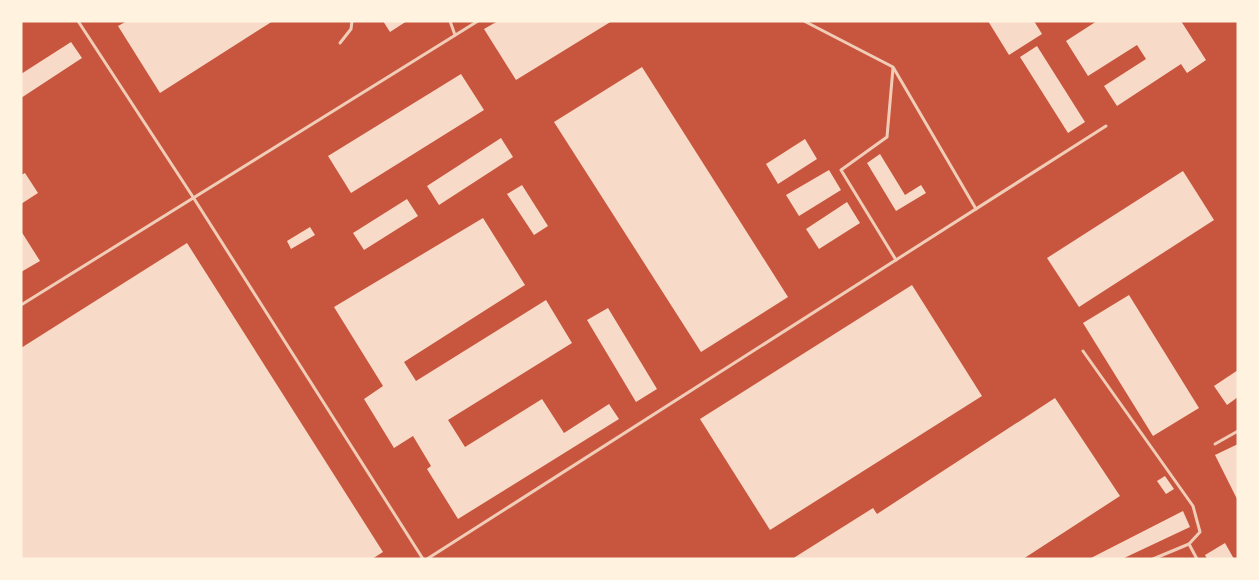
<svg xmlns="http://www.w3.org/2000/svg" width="1259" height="580" font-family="'Roboto Condensed',sans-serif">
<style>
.building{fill:#f7dbc8}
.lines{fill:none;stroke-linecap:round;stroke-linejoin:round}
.service{stroke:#f1ccb7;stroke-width:3}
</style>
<rect width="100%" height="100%" fill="#c8553d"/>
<g class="building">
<path d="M 127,21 L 273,21 L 160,93 L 118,26 Z"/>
<path d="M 383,21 L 407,21 L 390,32 Z"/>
<path d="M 498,21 L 612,21 L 516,80 L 484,29 Z"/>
<path d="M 988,21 L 1034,21 L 1042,34 L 1009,55 Z"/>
<path d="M 1097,21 L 1181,21 L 1206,60 L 1187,73 L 1181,64 L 1117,106 L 1104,86 L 1146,59 L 1137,45 L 1088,76 L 1066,41 Z"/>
<path d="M 71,42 L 82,58 L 21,98 L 21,74 Z"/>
<path d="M 1037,46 L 1085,122 L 1068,133 L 1020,57 Z"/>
<path d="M 642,67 L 788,297 L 701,352 L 554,122 Z"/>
<path d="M 461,74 L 484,110 L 351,193 L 328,156 Z"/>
<path d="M 501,138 L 513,157 L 439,205 L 427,186 Z"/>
<path d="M 805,139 L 817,159 L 778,184 L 766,164 Z"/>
<path d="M 880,154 L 905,195 L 921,185 L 926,193 L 896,211 L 867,163 Z"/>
<path d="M 829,170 L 841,190 L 799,216 L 786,195 Z"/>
<path d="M 1183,171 L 1214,220 L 1079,307 L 1047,258 Z"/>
<path d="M 25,173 L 38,193 L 21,204 L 21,175 Z"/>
<path d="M 522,185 L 548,226 L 534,235 L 507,194 Z"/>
<path d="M 407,199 L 418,216 L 364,250 L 353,233 Z"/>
<path d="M 847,202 L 860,223 L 819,249 L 806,229 Z"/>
<path d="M 483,218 L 525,285 L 404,362 L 416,381 L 546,300 L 572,343 L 448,420 L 465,447 L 542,399 L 564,433 L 609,404 L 619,419 L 458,519 L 427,469 L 431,466 L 413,436 L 394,448 L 364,399 L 383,386 L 334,307 Z"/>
<path d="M 310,227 L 315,235 L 291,249 L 287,241 Z"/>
<path d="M 21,231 L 40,261 L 21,272 Z"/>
<path d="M 187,243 L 383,552 L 372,559 L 21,559 L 21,348 Z"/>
<path d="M 912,285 L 982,396 L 770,530 L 700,419 Z"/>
<path d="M 1129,295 L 1199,408 L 1153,436 L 1083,323 Z"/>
<path d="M 608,308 L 657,389 L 636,402 L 587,320 Z"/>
<path d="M 1238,370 L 1238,397 L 1227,405 L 1214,386 Z"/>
<path d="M 1055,398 L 1120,496 L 1023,559 L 792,559 L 873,508 L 877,514 Z"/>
<path d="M 1238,444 L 1238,501 L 1215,455 Z"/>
<path d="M 1165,476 L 1174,489 L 1166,494 L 1157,481 Z"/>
<path d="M 1183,511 L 1190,527 L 1122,559 L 1089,559 Z"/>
<path d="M 1225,543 L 1234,559 L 1207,559 L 1205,555 Z"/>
</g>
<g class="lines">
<g class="service">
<path d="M 78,21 L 193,197 L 423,559"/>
<path d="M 450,21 L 455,35"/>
<path d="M 804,21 L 893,67 L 976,209"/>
<path d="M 340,43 L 351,29 L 352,21"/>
<path d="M 893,68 L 887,137 L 841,170 L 896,260"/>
<path d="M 21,305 L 478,21"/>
<path d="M 1083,351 L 1193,506 L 1200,532 L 1189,544 L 1197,559"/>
<path d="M 1215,444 L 1238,431"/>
<path d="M 427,559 L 1106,126"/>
<path d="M 1153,559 L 1189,544"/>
</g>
</g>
<rect width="1259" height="580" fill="none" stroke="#fff3e0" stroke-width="45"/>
</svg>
